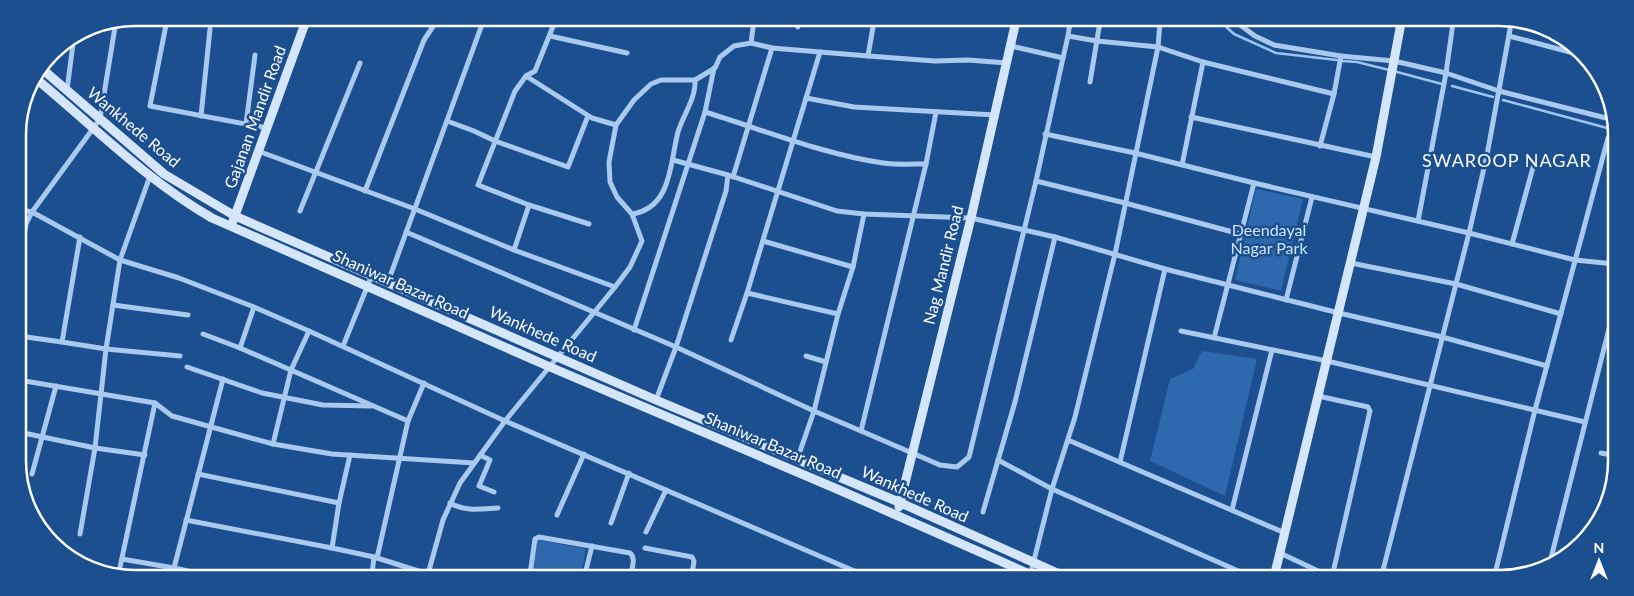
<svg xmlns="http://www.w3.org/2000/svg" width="1634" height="596" font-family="Lato,sans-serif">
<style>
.green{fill:#2e69ad}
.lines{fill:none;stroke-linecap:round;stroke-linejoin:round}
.stream{stroke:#9cc4f0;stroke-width:2.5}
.street{stroke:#a9c9ee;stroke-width:5}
.secondary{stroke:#d6e6fa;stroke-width:9}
.labels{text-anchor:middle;stroke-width:5;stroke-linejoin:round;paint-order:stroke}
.street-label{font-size:16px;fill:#fff;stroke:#1b4f8f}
.park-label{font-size:16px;fill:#cfe3fa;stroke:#1b4f8f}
.neighbourhood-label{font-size:18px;letter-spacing:1px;fill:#fff;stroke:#1b4f8f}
.rim{fill:none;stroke:#fff;stroke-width:2.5}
</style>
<rect width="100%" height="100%" fill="#1b4f8f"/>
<g class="green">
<path d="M 1256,189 L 1303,199 L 1281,291 L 1235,280 Z"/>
<path d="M 1202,351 L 1257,359 L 1225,496 L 1150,461 L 1170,379 L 1193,369 Z"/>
<path d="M 539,540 L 586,549 L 581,574 L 531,574 L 537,541 Z"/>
</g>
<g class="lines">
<g class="stream">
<path d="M 1221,22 L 1234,34 L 1276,53 L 1337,60"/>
<path d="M 1343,61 L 1357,62 L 1389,70"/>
<path d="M 1397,72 L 1442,84"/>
<path d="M 1452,86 L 1493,97"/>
<path d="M 1503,100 L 1607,128 L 1615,137"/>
</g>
<g class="street">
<path d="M 874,21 L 868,56 L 935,61 L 968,60 L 1007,63"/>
<path d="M 1236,22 L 1255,36 L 1274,45 L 1341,56 L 1394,61 L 1446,73 L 1499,91 L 1610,119 L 1615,122"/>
<path d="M 166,25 L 150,106 L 267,128"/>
<path d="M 798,27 L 799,20"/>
<path d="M 550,36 L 627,53"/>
<path d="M 1068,36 L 1070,22"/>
<path d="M 1509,36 L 1585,56"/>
<path d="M 751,43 L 772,48 L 868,56"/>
<path d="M 1011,46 L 1063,58 L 1068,36 L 1097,41 L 1158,47 L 1203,62 L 1334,94"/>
<path d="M 1063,58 L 1036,181 L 1125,203 L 1240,234"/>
<path d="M 526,76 L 592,118 L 616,125"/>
<path d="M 1090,82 L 1100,22"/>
<path d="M 67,90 L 74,36"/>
<path d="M 806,98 L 854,107 L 995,115"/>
<path d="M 705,112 C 764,130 822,154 883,163 C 897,165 912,164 926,164"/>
<path d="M 201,116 L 210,29"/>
<path d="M 1191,117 L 1376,157"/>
<path d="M 447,121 L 474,131 L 495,141 L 568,167 L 588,116"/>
<path d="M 246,124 L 255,55"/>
<path d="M 1045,134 L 1135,153 L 1254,183 L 1469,233 L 1575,260 L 1614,264"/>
<path d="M 1320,146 L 1334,94 L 1341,56"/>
<path d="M 258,151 L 415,209 L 514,250 L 615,287 L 505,421 L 460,483 L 443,520 L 428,574"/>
<path d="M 673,160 L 728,175 L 837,211 L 864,214 L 971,218 L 1055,237 L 1165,269 L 1339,313 L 1442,337 L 1547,366"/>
<path d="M 1182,165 L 1203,62"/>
<path d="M 733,177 L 772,48"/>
<path d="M 365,191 L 424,40 L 438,19"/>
<path d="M 529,205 L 589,224"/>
<path d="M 18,209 L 32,212 L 120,260 L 179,278 L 254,307 L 309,331 L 505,421 L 866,576"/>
<path d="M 300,211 L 360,63"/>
<path d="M 632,214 C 672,208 670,162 678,132 C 683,115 696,99 695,80"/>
<path d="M 1418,221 L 1446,73 L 1453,23"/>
<path d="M 406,232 L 676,347 L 726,191 L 728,175"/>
<path d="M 763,241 L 853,267"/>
<path d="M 1512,244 L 1535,160"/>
<path d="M 514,250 L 529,205 L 478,185 L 515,91 L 526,76 L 535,71 L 556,19"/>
<path d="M 1351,263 L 1456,284 L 1561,314"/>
<path d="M 19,266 L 26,224 L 32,212 L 100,119 L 116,21"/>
<path d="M 388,282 L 484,19"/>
<path d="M 615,287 L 630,267 L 642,241 L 632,214 L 617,197 L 610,182 L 609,162 L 616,125 L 634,100 L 651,84 L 661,80 L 695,80 L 715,68 L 720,57 L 734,46 L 751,43 L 754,20"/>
<path d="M 747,293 L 820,52"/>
<path d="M 1286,300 L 1312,197"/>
<path d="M 113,305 L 188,315"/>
<path d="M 254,307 L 240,348 L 408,421 L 424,383"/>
<path d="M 634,330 L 705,112 L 714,68"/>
<path d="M 1181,331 L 1327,361 L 1585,422"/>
<path d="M 203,334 L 240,348"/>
<path d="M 19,336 L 62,342 L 80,237"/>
<path d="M 1214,338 L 1254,183"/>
<path d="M 731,340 L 747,293 L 838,314"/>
<path d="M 62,342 L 106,349 L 180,356"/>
<path d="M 343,346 L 372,275"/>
<path d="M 806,356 L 826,362"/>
<path d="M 187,367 L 262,393 L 323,405 L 371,406"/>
<path d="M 19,380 L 155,403 L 172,416 L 273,444 L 332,454 L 474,463"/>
<path d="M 1318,396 L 1368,407 L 1370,411 L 1332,577"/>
<path d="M 656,400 L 676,347 L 814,411 L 838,314 L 853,267 L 864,214"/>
<path d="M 861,431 L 940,465 L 957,467 L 969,457 L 1036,181"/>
<path d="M 19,432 L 95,448 L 145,455"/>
<path d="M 1068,440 L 1285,533"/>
<path d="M 273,444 L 291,370 L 309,331"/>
<path d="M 1601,453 L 1611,455"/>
<path d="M 480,455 L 490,460 L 479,486 L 494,492"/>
<path d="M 797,460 L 814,411 L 861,431 L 926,164 L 936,112"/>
<path d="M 998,460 L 1052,489 L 1252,577"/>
<path d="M 1120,462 L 1165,269"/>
<path d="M 32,474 L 56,386"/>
<path d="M 198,474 L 339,503 L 350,455"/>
<path d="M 1610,499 L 1610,498"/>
<path d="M 450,503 C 465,512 481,509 498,508"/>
<path d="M 1232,510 L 1272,350"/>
<path d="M 983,512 L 1015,402 L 1055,237"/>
<path d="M 557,515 L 584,454"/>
<path d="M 186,520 L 332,548 L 339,503"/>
<path d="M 611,523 L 629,473"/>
<path d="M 646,532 L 666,490"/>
<path d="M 80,534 L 95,448 L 106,349 L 120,260 L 150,176"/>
<path d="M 332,548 L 374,557"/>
<path d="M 645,548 L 692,557 L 694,561 L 692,575"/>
<path d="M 1280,553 L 1333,578"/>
<path d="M 377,558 L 408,421"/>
<path d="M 122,559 L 174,568"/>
<path d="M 1550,562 L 1613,313"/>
<path d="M 119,572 L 155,403"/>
<path d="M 197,573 L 174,568 L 223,379"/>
<path d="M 372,574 L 374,557 L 428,574"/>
<path d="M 530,574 L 535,539 L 539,537 L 630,553 C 636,558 632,567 631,575"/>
<path d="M 585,574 L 592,546"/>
<path d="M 1030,576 L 1052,489 L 1075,417 L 1115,254 L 1158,47 L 1160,22"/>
<path d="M 1381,578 L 1469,233 L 1487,155 L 1511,24"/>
<path d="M 1494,578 L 1535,410 L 1608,138 L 1615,131"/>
</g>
<g class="secondary">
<path d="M 41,68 L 164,174 L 235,216 L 656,400 L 901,503 L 1064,576"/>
<path d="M 34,77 C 92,125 146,180 212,218 L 550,367 L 837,489 L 1034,576"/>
<path d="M 233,221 L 307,18"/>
<path d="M 899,507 L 971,218 L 1016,21"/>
<path d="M 1274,577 L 1376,157 L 1401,23"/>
</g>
</g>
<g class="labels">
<g class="street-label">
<text transform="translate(255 117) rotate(-70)" y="6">Gajanan Mandir Road</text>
<text transform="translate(134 127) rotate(40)" y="6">Wankhede Road</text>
<text transform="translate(943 265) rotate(-76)" y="6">Nag Mandir Road</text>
<text transform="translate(401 284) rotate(24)" y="6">Shaniwar Bazar Road</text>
<text transform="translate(543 334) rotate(24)" y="6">Wankhede Road</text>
<text transform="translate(773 445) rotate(23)" y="6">Shaniwar Bazar Road</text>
<text transform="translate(915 494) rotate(24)" y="6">Wankhede Road</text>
</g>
<g class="park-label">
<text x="1269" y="236">Deendayal<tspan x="1269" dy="18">Nagar Park</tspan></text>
</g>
<g class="neighbourhood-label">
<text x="1507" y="167">SWAROOP NAGAR</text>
</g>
</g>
<path d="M0 0H1634V596H0ZM135 26H1499A109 109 0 0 1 1608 135V461A109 109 0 0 1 1499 570H135A109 109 0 0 1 26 461V135A109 109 0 0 1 135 26Z" fill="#1b4f8f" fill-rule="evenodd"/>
<path class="rim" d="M135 26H1499A109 109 0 0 1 1608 135V461A109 109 0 0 1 1499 570H135A109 109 0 0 1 26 461V135A109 109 0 0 1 135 26Z"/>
<g transform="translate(1599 561)" stroke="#1b4f8f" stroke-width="4" paint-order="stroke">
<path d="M0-4L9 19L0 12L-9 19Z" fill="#ffffff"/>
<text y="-8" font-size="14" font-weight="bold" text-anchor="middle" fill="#ffffff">N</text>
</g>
</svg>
